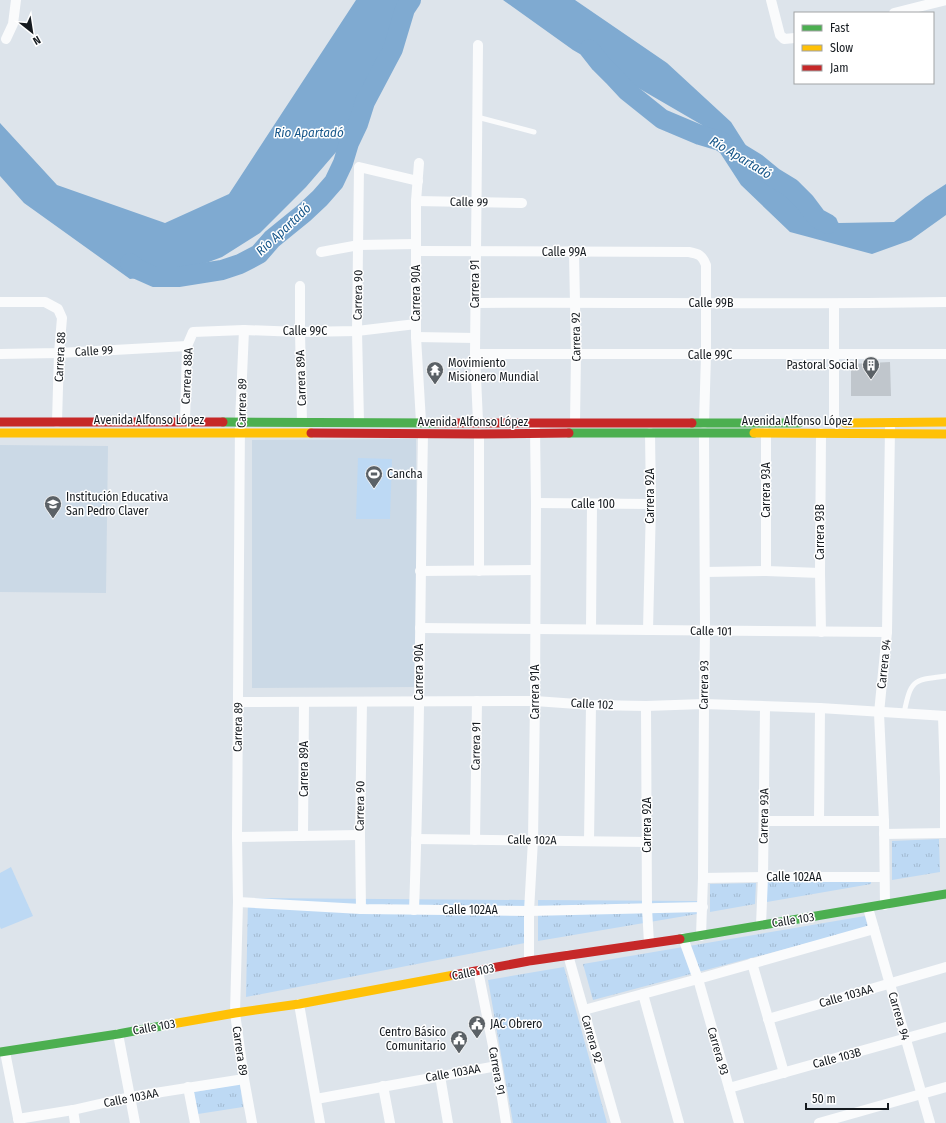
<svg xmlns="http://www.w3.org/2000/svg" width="946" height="1123" font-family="'Fira Sans Condensed',sans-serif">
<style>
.built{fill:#cbd9e6}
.grass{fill:url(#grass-tufts)}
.garden{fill:#bdd9f4}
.water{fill:#7faad1}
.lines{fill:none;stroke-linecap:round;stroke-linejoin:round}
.river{stroke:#7faad1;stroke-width:20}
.building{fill:#c0c6cc}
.lane{stroke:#fafbfc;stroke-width:5}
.street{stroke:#fafbfc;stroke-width:10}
.fast{stroke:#4caf50;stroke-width:9}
.slow{stroke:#ffc107;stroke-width:9}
.jam{stroke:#c62828;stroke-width:9}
.labels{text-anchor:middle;stroke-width:3;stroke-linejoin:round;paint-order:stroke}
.street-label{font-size:12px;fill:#151a1f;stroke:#fff}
.poi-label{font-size:12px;fill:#151a1f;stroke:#fff;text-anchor:start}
.water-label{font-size:13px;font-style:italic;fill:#17578a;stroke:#fff}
</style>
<defs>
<pattern id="grass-tufts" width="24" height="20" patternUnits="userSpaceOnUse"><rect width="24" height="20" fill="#bdd9f4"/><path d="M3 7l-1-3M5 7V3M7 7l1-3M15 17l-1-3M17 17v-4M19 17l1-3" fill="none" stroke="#a2bad1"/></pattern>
</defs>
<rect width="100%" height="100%" fill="#dde4eb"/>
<g class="built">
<path d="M 416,439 L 417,687 L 252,688 L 252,440 Z"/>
<path d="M 0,445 L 108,446 L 106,593 L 0,592 Z"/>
</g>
<g class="grass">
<path d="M 939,839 L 940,872 L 892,880 L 892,841 Z"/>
<path d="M 871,879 L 871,884 L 767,902 L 767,882 Z"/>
<path d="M 756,883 L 755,904 L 710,912 L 710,884 Z"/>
<path d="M 248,898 L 526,900 L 525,943 L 246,997 Z"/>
<path d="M 538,900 L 697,901 L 697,914 L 538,941 Z"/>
<path d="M 865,916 L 868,927 L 593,1000 L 583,964 Z"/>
<path d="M 564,967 L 607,1123 L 513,1123 L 488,980 Z"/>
<path d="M 240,1084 L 243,1107 L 198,1114 L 194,1092 Z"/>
</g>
<g class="garden">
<path d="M 358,458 L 392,459 L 390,519 L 356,519 Z"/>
<path d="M 11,867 L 33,916 L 1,929 L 0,927 L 0,873 Z"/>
</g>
<g class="water">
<path d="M 356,0 L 415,0 L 405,9 L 373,85 L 337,151 L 306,187 L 260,233 L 222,257 L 182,272 L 130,279 L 24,203 L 0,176 L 0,123 L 57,185 L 165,223 L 229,194 Z"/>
<path d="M 503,0 L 575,0 L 667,63 L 731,122 L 771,185 L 839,223 L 894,222 L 926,197 L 946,184 L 946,215 L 911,240 L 872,254 L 790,232 L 741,185 L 702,125 L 573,50 Z"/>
</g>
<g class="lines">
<g class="river">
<path d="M 589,49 L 600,63 L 614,77 L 627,91 L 662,119 L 700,135 L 720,141 L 756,163 L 773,177 L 791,188 L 805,202 L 817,218 L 828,224"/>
<path d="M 130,263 L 137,269 L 155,277 L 178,277 L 222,270 L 240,264 L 259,254 L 272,239 L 304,213 L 320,198 L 334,182 L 343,163 L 349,143 L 358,124 L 365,102 L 393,49 L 405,9 L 411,0"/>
</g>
</g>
<path class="building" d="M 890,362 L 891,396 L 851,396 L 851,364 Z"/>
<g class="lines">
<g class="lane">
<path d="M 477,117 L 534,132"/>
<path d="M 904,713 C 911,679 913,680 946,676"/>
</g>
<g class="street">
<path d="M 771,0 L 780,35 L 784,39 L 795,38"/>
<path d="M 894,13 L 946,0"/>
<path d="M 6,39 L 13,24 L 16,0"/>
<path d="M 478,45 L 475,354 L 478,422"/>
<path d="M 419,163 L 416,201 L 416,337 L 421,422"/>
<path d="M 416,201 L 522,203"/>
<path d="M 416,251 L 689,252 C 699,254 702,255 706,265 L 706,355 L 704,423"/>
<path d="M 321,252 L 359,245 L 416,244"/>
<path d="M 574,252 L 576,355 L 575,422"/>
<path d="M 300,286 L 300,332 L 302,422"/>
<path d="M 0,302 L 45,302 L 58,309 L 62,318 L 59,353 L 57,422"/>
<path d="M 475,303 C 632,302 789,305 946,302"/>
<path d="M 834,304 L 834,423"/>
<path d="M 244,330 L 240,422 L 237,837 L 238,902 L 235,1013 L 244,1079 L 252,1123"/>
<path d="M 416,337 L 475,338"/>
<path d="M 0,354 L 59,353 L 187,346"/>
<path d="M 475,354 L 946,354"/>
<path d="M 185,422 L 187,346 L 193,332 L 244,330 L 300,332 L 357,331 L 416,324"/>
<path d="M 359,422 L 357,331 L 359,167 L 418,181"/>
<path d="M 821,433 L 820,573 L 821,632"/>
<path d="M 536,503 L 651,504"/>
<path d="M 420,571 L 535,570"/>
<path d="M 479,571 L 479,434"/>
<path d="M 766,571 L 766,433"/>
<path d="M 705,572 L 766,571 L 820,573"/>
<path d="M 420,628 L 887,632"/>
<path d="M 591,629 L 592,504"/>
<path d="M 648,630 L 651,504 L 650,433"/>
<path d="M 238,702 L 535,701 L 591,705 L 646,706 L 704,704 L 820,708 L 946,716"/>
<path d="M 646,706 L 647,908 L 649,943"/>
<path d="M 943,716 L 945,777 L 945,833"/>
<path d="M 764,821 L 884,821"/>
<path d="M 819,821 L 820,708"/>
<path d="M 884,834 L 946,833"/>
<path d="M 303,836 L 304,702"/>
<path d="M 237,837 L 360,835"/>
<path d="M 416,839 L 647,842"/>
<path d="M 475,840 L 477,701"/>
<path d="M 589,841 L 591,705"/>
<path d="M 703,878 L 763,877 L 884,877"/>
<path d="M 238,902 L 361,909 L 529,911 L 703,907"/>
<path d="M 885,905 L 884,821 L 879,713 L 887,632 L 890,428"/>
<path d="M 868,908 L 930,1123"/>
<path d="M 361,909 L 360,835 L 362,702"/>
<path d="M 414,910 C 420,751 420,593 423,434"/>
<path d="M 761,925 L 763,877 L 765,707"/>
<path d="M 701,936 L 703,878 L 704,704 L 705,631 L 704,434"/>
<path d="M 683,938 L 698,979 L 739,1123"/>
<path d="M 568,955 L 616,1123"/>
<path d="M 529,961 L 529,911 L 533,840 L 535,701 L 536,503 L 535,429"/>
<path d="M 752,963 L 784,1073"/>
<path d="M 478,971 L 497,1066 L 506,1123"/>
<path d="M 643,994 L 679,1123"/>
<path d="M 299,1004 L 320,1123"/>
<path d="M 584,1010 L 698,979 L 874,929"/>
<path d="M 768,1019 L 946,967"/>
<path d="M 118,1034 L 135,1123"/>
<path d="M 5,1052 L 19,1123"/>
<path d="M 440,1076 L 448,1123"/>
<path d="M 383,1086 L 390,1123"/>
<path d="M 188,1087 L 195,1123"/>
<path d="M 729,1088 L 946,1027"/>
<path d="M 316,1099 L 497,1066"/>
<path d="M 73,1110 L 75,1123"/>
<path d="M 18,1119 L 73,1110 L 130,1097 L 244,1079"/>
<path d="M 819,1123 L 946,1087"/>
</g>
<g class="fast">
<path d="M 223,422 L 437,423"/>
<path d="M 692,423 L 799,423"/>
<path d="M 569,433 L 754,433"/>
<path d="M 680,939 L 946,894"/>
<path d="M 0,1052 L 118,1034 L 172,1024"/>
</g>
<g class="slow">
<path d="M 845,423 L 946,422"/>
<path d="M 0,433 L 311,433"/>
<path d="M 754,433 L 946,434"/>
<path d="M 172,1024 L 235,1013 L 299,1004 L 454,975"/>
</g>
<g class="jam">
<path d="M 0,422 L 223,422"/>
<path d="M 437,423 L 692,423"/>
<path d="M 311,433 L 479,434 L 569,433"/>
<path d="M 454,975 L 529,961 L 680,939"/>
</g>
</g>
<defs>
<g id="building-pin" transform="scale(0.9)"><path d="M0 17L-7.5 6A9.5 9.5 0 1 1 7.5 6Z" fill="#5b6166" stroke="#fff"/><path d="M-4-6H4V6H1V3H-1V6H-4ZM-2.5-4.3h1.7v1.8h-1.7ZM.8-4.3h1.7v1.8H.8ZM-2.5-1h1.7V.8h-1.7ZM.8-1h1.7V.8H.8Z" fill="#fff"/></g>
<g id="temple-pin" transform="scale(0.9)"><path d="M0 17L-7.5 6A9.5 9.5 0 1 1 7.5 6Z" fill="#5b6166" stroke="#fff"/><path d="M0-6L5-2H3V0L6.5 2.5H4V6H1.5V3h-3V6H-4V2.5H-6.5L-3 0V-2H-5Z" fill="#fff"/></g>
<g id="stadium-pin" transform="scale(0.9)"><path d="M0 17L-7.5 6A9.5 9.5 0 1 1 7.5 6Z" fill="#5b6166" stroke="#fff"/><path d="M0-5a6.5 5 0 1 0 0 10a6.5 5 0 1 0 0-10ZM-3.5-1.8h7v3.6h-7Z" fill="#fff"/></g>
<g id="school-pin" transform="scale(0.9)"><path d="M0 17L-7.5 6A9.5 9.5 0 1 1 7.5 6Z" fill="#5b6166" stroke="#fff"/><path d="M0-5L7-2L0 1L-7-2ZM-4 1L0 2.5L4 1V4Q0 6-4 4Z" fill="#fff"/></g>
<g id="civic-pin" transform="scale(0.9)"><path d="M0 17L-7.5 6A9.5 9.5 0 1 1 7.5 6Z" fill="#5b6166" stroke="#fff"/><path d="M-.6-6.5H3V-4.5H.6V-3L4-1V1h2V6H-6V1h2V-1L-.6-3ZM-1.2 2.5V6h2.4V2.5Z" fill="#fff"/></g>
</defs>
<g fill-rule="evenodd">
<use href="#building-pin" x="871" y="365"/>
<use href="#temple-pin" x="435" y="370"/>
<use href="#stadium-pin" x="374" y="474"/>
<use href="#school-pin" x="53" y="504"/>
<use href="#civic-pin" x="477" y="1024"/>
<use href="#civic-pin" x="459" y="1039"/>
</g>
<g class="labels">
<g class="street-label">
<text transform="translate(469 202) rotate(1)" y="4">Calle 99</text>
<text x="564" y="256">Calle 99A</text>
<text transform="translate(475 284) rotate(-90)" y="4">Carrera 91</text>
<text transform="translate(416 293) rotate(-90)" y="4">Carrera 90A</text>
<text transform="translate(358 295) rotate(-89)" y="4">Carrera 90</text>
<text x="711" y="307">Calle 99B</text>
<text x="305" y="335">Calle 99C</text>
<text transform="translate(576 337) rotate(-91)" y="4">Carrera 92</text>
<text transform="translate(94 351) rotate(-3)" y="4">Calle 99</text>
<text x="710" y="359">Calle 99C</text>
<text transform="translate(60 357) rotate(-87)" y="4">Carrera 88</text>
<text transform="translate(187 376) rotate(-87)" y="4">Carrera 88A</text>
<text transform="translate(301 378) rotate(-92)" y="4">Carrera 89A</text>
<text transform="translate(242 403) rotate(-89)" y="4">Carrera 89</text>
<text x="149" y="424">Avenida Alfonso López</text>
<text x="797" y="425">Avenida Alfonso López</text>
<text x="473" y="426">Avenida Alfonso López</text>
<text transform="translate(766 490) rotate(-90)" y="4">Carrera 93A</text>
<text transform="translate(650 496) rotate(-90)" y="4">Carrera 92A</text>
<text x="593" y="508">Calle 100</text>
<text transform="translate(820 532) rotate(-90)" y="4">Carrera 93B</text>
<text transform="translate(711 631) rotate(1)" y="4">Calle 101</text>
<text transform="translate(884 664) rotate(-84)" y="4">Carrera 94</text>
<text transform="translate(419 672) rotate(-90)" y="4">Carrera 90A</text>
<text transform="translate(704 685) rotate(-89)" y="4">Carrera 93</text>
<text transform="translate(535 692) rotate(-90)" y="4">Carrera 91A</text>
<text transform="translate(592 704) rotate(3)" y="4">Calle 102</text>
<text transform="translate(238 727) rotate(-89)" y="4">Carrera 89</text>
<text transform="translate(476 746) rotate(-89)" y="4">Carrera 91</text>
<text transform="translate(304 769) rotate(-90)" y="4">Carrera 89A</text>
<text transform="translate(360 806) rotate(-89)" y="4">Carrera 90</text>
<text transform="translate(764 816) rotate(-89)" y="4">Carrera 93A</text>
<text transform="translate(647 825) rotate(-90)" y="4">Carrera 92A</text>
<text transform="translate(532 840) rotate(1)" y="4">Calle 102A</text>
<text x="794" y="881">Calle 102AA</text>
<text x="470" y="914">Calle 102AA</text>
<text transform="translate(793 920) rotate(-9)" y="4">Calle 103</text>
<text transform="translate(473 972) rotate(-11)" y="4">Calle 103</text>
<text transform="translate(846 996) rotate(-16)" y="4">Calle 103AA</text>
<text transform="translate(899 1016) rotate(74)" y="4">Carrera 94</text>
<text transform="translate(154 1027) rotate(-10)" y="4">Calle 103</text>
<text transform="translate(592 1039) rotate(74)" y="4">Carrera 92</text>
<text transform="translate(240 1051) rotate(82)" y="4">Carrera 89</text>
<text transform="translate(718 1051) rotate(74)" y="4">Carrera 93</text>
<text transform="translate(837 1058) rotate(-15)" y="4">Calle 103B</text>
<text transform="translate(497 1071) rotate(80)" y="4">Carrera 91</text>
<text transform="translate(453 1073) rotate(-10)" y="4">Calle 103AA</text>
<text transform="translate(131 1098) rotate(-11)" y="4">Calle 103AA</text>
</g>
<g class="poi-label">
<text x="448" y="367">Movimiento<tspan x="448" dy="14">Misionero Mundial</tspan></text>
<text x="858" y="369" text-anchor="end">Pastoral Social</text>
<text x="387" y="478">Cancha</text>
<text x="66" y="501">Institución Educativa<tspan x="66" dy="14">San Pedro Claver</tspan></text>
<text x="490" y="1028">JAC Obrero</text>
<text x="446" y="1036" text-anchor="end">Centro Básico<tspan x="446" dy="14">Comunitario</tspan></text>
</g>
<g class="water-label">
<text x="309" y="137">Rio Apartadó</text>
<text transform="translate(741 157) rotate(31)" y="5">Río Apartadó</text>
<text transform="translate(283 229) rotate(-43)" y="5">Río Apartadó</text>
</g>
</g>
<rect x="794" y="12" width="140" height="72" fill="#ffffff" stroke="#a1a3a5"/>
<rect x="802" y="25" width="20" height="6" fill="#4caf50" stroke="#a1a3a5"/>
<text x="830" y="32" font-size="12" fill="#151a1f">Fast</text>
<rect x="802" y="45" width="20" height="6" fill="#ffc107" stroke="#a1a3a5"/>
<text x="830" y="52" font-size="12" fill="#151a1f">Slow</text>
<rect x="802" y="65" width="20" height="6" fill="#c62828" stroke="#a1a3a5"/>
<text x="830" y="72" font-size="12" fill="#151a1f">Jam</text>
<g transform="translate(32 32) rotate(150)" stroke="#ffffff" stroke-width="3" paint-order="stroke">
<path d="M0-3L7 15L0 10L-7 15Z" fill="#151a1f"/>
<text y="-6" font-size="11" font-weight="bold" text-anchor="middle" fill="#151a1f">N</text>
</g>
<path d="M806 1103v6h82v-6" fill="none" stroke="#151a1f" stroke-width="2"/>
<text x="812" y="1103" font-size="12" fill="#151a1f" stroke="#ffffff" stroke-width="3" paint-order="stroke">50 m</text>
</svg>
